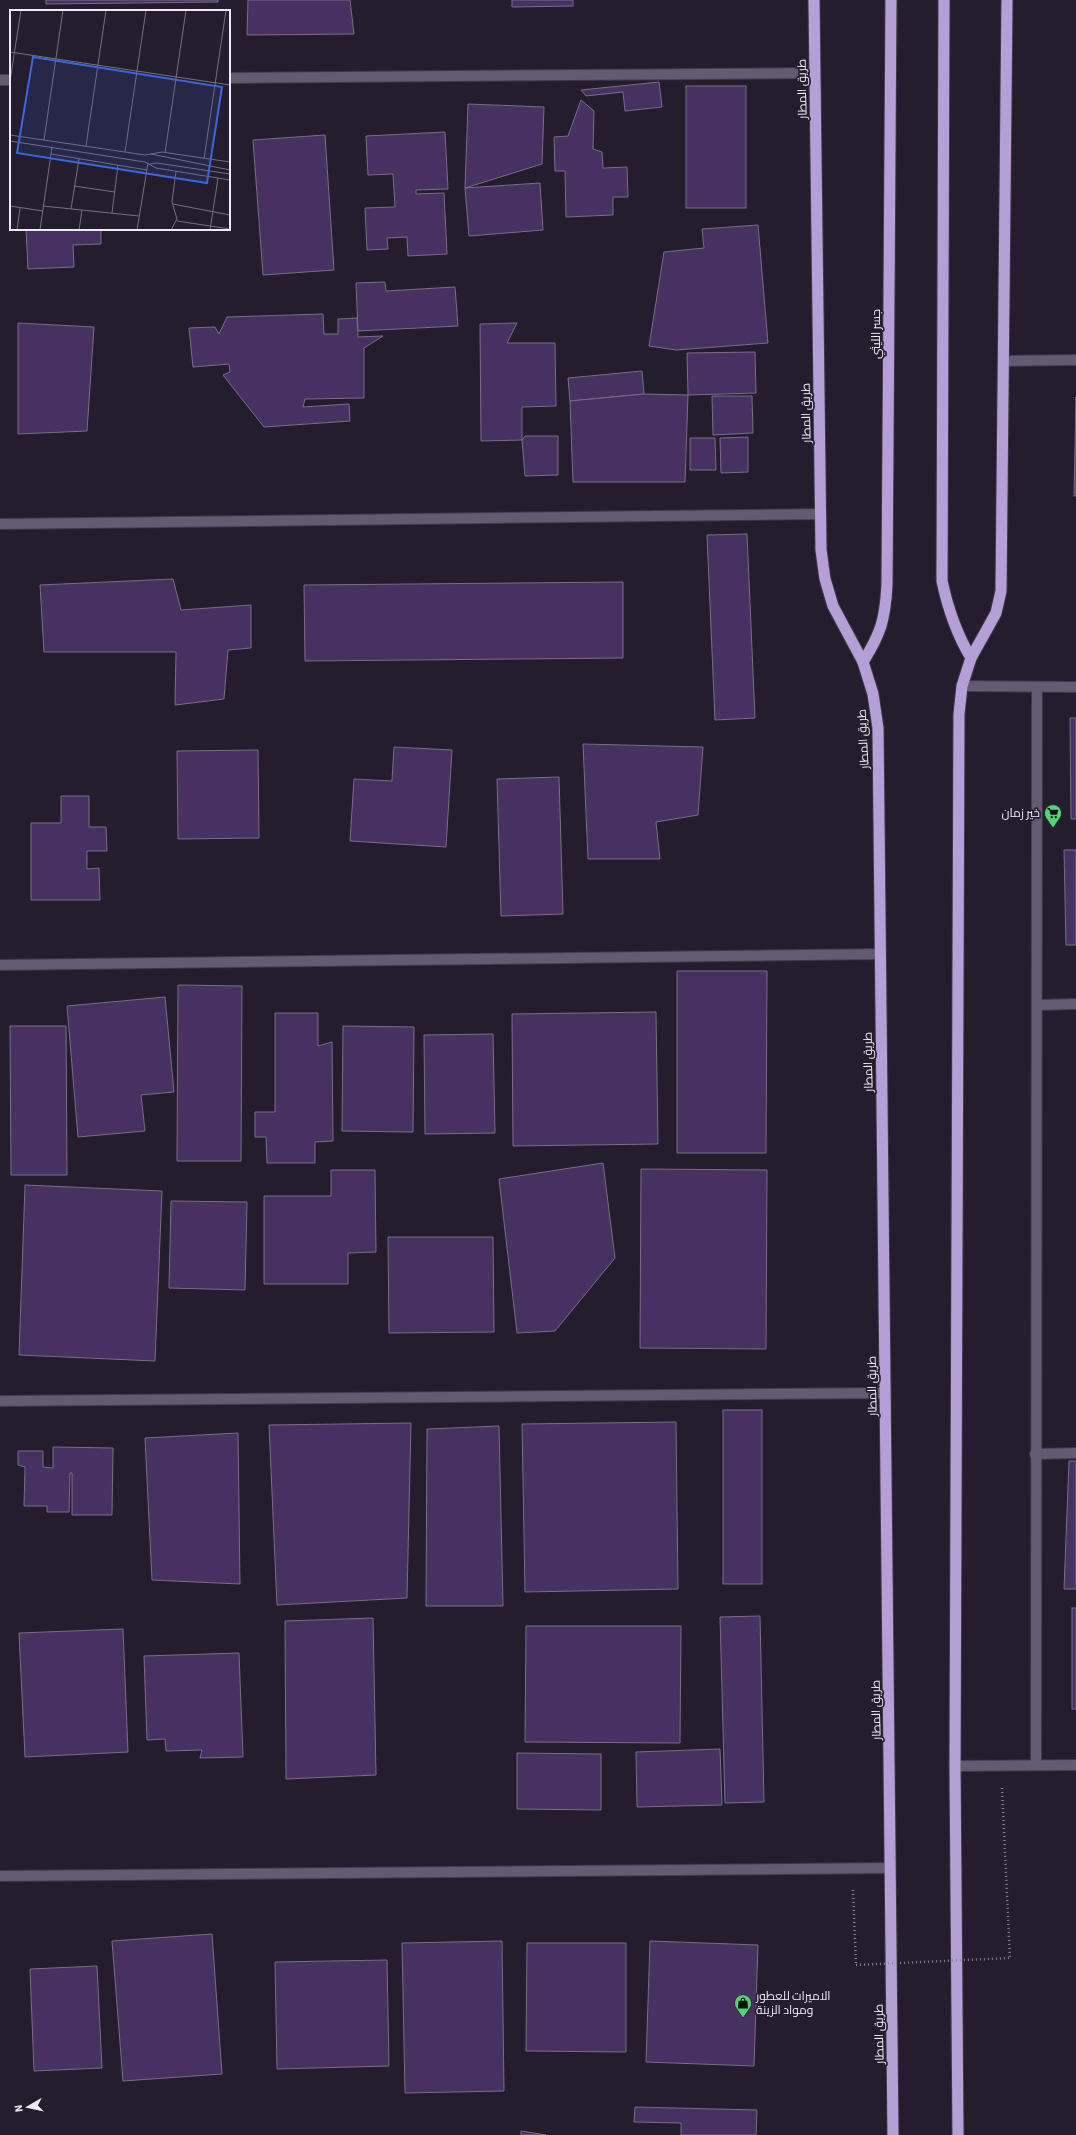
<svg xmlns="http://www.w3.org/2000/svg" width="1076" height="2135" font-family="'Source Sans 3',Cairo,sans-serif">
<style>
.building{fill:#473163;stroke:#776f84}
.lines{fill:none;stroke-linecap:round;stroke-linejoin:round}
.minor-casing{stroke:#403a4a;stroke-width:12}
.trunk-casing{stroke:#403a4a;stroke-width:13}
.path{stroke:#898492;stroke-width:2.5;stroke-dasharray:1 3;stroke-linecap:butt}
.minor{stroke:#635b72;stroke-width:10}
.trunk{stroke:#b4a0d6;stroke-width:11}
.path-bridge{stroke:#898492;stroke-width:2.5;stroke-dasharray:1 3;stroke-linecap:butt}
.labels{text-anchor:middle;stroke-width:3.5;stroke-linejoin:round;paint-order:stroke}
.street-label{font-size:12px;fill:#efebf6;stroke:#241d2e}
.poi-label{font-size:12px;fill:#efebf6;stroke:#241d2e;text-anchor:end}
.inset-road{fill:none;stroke:#756f7e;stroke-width:1}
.view{fill:#3c66dc;fill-opacity:0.15;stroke:#3c66dc;stroke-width:2}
.inset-edge{fill:none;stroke:#efebf6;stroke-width:2}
</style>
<rect width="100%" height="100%" fill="#241d2e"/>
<g class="building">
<path d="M 46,0 L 218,0 L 218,2 L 46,4 Z"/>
<path d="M 248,0 L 350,0 L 354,34 L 247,35 Z"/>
<path d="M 512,0 L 573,0 L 573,6 L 512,7 Z"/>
<path d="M 659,82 L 662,107 L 625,111 L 623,92 L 586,96 L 581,90 Z"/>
<rect x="686" y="86" width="60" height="122"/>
<path d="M 581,100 L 594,111 L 593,149 L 602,152 L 603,168 L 627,167 L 628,197 L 613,197 L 613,215 L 566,217 L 565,171 L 555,171 L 554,137 L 568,136 Z"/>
<path d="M 468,104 L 544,107 L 542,164 L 465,188 Z"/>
<path d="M 445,132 L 448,189 L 416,190 L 416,194 L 444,193 L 447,254 L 408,256 L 407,237 L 387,238 L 388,249 L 367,250 L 365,208 L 395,207 L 393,174 L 368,175 L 366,136 Z"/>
<path d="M 325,135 L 334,270 L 263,275 L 253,140 Z"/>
<path d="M 540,183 L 543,230 L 469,236 L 465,188 Z"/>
<path d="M 758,225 L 768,343 L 676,350 L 649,346 L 664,252 L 704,248 L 702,229 Z"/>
<path d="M 26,229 L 101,229 L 101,244 L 73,245 L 74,267 L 28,269 Z"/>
<path d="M 385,282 L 386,291 L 455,287 L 458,326 L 358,331 L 356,283 Z"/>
<path d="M 323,314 L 324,334 L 338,334 L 338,319 L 357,318 L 358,337 L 383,336 L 364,348 L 364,398 L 305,399 L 303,407 L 349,404 L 350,421 L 264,427 L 223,375 L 230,372 L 229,364 L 193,367 L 189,328 L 215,327 L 219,334 L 227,317 Z"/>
<path d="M 18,323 L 94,327 L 87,431 L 18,434 Z"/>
<path d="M 517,323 L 507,343 L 555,343 L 556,406 L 522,407 L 522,440 L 481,441 L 480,324 Z"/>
<path d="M 755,352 L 756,393 L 688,395 L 687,353 Z"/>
<path d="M 642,371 L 644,394 L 570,401 L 568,378 Z"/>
<path d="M 644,394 L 688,395 L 685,482 L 573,482 L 570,401 Z"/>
<path d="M 712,396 L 752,396 L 753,433 L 713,435 Z"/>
<path d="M 1076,397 L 1076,496 L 1074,496 Z"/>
<path d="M 525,436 L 558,436 L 558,475 L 525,476 L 522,440 Z"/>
<path d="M 748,437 L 748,472 L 721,473 L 720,438 Z"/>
<path d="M 690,438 L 715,438 L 716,470 L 690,470 Z"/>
<path d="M 747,534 L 755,718 L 715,720 L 707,535 Z"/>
<path d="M 173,579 L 181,610 L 251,605 L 251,648 L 228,650 L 224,699 L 175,705 L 176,652 L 44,652 L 40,585 Z"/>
<path d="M 623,582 L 623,658 L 305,661 L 304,585 Z"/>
<path d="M 1070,718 L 1076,718 L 1076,819 L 1071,819 Z"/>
<path d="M 583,744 L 703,747 L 698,815 L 656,822 L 660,859 L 588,859 Z"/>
<path d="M 394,747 L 452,750 L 446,847 L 350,841 L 354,779 L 392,781 Z"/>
<path d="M 258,750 L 259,838 L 178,839 L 177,751 Z"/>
<path d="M 559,777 L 563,914 L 501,916 L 497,779 Z"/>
<path d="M 61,796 L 89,796 L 89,827 L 106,827 L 107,851 L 87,851 L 87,869 L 99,868 L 100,900 L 31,900 L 31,823 L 61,823 Z"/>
<path d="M 1064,850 L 1076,850 L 1076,945 L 1066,945 Z"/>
<path d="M 677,971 L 767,971 L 766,1153 L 677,1153 Z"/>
<path d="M 178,985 L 242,986 L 241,1161 L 177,1161 Z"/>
<path d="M 165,997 L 174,1092 L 141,1095 L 145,1131 L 78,1137 L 67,1006 Z"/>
<path d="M 656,1012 L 658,1144 L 513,1146 L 512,1014 Z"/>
<path d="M 275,1013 L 318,1013 L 318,1046 L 332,1042 L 333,1141 L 315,1142 L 315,1163 L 267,1163 L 266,1137 L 255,1137 L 255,1112 L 275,1112 Z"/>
<path d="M 10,1026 L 66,1026 L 67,1175 L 11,1175 Z"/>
<path d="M 343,1026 L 414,1027 L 413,1132 L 342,1131 Z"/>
<path d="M 493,1034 L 495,1133 L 425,1134 L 424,1035 Z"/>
<path d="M 603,1163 L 615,1258 L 555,1331 L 517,1333 L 499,1179 Z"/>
<path d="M 641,1169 L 767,1170 L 766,1349 L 640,1348 Z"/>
<path d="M 331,1170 L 375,1170 L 376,1252 L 348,1253 L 348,1284 L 264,1284 L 264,1196 L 331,1196 Z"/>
<path d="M 25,1185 L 162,1191 L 155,1361 L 19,1355 Z"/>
<path d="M 171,1201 L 247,1202 L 245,1290 L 169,1288 Z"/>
<path d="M 388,1237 L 493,1237 L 494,1332 L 389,1333 Z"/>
<rect x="723" y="1410" width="39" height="174"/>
<path d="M 676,1422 L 678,1589 L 525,1592 L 522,1424 Z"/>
<path d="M 411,1423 L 407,1598 L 277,1605 L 269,1425 Z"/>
<path d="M 499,1426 L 503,1606 L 426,1606 L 427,1429 Z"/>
<path d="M 238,1433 L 240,1584 L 152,1580 L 145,1438 Z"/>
<path d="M 53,1447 L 113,1448 L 112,1515 L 72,1515 L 72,1473 L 70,1473 L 69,1512 L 47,1512 L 47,1506 L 24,1506 L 25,1467 L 18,1465 L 18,1451 L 43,1451 L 43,1467 L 53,1468 Z"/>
<path d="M 1069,1461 L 1076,1461 L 1076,1589 L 1064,1589 Z"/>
<rect x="1072" y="1608" width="4" height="101"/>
<path d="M 760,1616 L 764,1802 L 725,1803 L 720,1617 Z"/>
<path d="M 373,1618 L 376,1775 L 286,1779 L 285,1621 Z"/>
<path d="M 526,1626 L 681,1626 L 680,1743 L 525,1742 Z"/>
<path d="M 123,1629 L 128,1752 L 25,1757 L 19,1633 Z"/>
<path d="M 239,1653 L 243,1757 L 200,1758 L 202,1750 L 166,1751 L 165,1739 L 147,1740 L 144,1656 Z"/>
<path d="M 720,1749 L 722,1805 L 637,1807 L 636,1752 Z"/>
<path d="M 517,1753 L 601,1754 L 601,1810 L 517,1809 Z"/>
<path d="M 212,1934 L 222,2074 L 123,2081 L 112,1941 Z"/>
<path d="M 502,1941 L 504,2091 L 405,2093 L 402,1943 Z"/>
<path d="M 650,1941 L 758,1945 L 754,2066 L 646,2062 Z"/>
<path d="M 527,1943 L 626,1943 L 626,2052 L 526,2051 Z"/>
<path d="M 387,1960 L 389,2066 L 277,2069 L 275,1962 Z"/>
<path d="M 97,1966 L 102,2068 L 34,2071 L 30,1969 Z"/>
<path d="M 635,2107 L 757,2110 L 756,2135 L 681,2135 L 681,2123 L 634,2122 Z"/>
<path d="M 521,2131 L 546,2135 L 521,2135 Z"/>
</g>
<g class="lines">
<g class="minor-casing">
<g id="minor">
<path d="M 229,78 L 815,73"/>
<path d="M 0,80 L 11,80"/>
<path d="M 1004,361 L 1076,360"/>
<path d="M 0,524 L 820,514"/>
<path d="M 962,686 L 1076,687"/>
<path d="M 0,965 L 880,954"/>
<path d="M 1037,1005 L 1076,1004"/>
<path d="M 0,1401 L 885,1393"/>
<path d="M 1035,1454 L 1076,1453"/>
<path d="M 1036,1765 L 1037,687"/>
<path d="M 955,1766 L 1076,1765"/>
<path d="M 0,1876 L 890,1868"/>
</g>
</g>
<g class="trunk-casing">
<g id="trunk">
<path d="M 814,0 L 821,550 L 825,579 L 833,606 L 863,662 L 873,694 L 878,728 L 893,2135"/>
<path d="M 944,0 L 942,581 C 948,609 956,633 971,658"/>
<path d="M 863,662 C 881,633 885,620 887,585 L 891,0"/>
<path d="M 958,2135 L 955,1766 L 959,714 L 962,686 L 971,658 L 996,613 L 1001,591 L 1007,0"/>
</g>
</g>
<g class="path">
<path d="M 1002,1788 L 1010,1958"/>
<path d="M 853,1890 L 856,1965"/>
</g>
<use href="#minor" class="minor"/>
<use href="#trunk" class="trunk"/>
<path class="path-bridge" d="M 856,1965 L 1010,1958"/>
</g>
<defs>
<g id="supermarket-pin" transform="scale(0.9)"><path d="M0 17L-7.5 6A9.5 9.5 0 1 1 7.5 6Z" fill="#51d673" stroke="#241d2e"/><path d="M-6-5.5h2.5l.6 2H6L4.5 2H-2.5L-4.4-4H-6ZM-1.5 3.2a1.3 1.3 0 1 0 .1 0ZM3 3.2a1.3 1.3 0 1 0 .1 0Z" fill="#111"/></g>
<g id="shop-pin" transform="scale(0.9)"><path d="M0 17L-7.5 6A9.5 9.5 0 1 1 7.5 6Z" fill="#51d673" stroke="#241d2e"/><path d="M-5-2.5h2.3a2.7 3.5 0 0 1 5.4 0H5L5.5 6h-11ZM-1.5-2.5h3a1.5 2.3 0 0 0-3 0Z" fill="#111"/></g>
</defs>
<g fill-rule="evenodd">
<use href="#supermarket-pin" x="1053" y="813"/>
<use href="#shop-pin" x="743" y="2003"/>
</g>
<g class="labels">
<g class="street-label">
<text transform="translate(802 89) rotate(-91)" y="4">طريق المطار</text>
<text transform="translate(876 334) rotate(-90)" y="4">جسر الليثي</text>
<text transform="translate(806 413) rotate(-91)" y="4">طريق المطار</text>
<text transform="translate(863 739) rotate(-93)" y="4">طريق المطار</text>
<text transform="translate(868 1062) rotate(-91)" y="4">طريق المطار</text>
<text transform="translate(872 1386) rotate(-91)" y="4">طريق المطار</text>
<text transform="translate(876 1710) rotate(-91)" y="4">طريق المطار</text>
<text transform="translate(879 2034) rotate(-91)" y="4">طريق المطار</text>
</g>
<g class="poi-label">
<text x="1040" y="817">خير زمان</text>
<text x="756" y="2000" text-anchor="start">الاميرات للعطور<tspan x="756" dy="14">ومواد الزينة</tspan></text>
</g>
</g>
<g transform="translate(10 10)">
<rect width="220" height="220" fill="#241d2e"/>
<path class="inset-road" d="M 0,42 L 220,75M 0,71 L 11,0M 0,125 L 135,145 L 152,142 L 220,152M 34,130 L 53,0M 0,131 L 135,152 L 146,158 L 220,170M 76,136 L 96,0M 115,142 L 136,0M 155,143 L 176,0M 41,144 L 137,160M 141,144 L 220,160M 194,149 L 216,0M 140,154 L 147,153 L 220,164M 64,176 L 105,182M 163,194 L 220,205M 0,196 L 33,201M 33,196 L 129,206M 61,199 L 69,149M 102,203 L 108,155M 167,211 L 220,219M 7,220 L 10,198M 30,220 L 42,137M 69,220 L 72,200M 127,220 L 138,153M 161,220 L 167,209 L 162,192 L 166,161M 200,220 L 208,168"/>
<path class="view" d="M 23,47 L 212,77 L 197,173 L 7,143 Z"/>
<rect width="220" height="220" class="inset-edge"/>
</g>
<g transform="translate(28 2107) rotate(261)" stroke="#241d2e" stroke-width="3" paint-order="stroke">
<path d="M0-3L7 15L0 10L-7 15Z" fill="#efebf6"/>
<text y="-6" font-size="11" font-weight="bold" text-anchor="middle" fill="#efebf6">N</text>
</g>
</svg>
